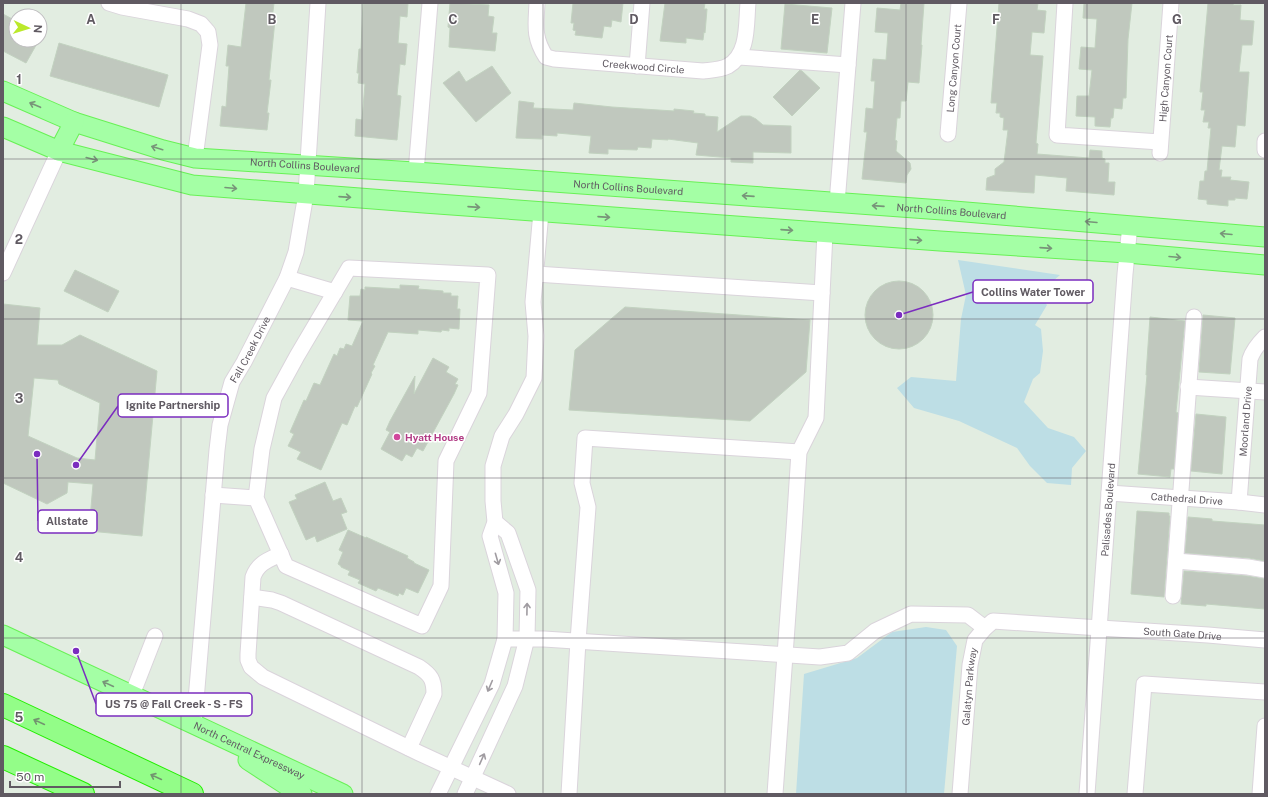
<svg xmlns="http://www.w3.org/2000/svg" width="1268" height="797" font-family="'Public Sans',sans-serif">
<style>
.green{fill:#bddee5}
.building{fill:#c0c8be;stroke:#c2d2c0;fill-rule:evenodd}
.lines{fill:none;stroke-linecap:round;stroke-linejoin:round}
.minor-casing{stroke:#dad4db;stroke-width:17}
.major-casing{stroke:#68f156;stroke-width:21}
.highway-casing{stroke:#23ee00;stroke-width:24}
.minor{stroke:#fff;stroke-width:15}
.major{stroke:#a4ffa5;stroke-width:19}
.highway{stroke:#93fd88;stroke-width:22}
.oneway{stroke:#789479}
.oneway2{stroke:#a09ca1}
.oneway3{stroke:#72936f}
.grid{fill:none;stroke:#605a62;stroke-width:1;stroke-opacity:0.55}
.hotel-dot{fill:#d1479c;stroke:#fff;stroke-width:1.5}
.labels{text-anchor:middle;stroke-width:3;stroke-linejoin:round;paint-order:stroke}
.street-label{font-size:10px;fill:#605a62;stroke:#fff}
.hotel-label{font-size:10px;font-weight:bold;fill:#b23c85;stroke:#fff;text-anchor:start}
.grid-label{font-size:13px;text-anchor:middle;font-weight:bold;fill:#605a62;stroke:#fff;stroke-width:3;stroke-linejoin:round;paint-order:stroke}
.leader{fill:none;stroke:#7b2cbf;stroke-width:1.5}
.callout-dot{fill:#7b2cbf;stroke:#fff;stroke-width:1.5}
.callout{fill:#fff;stroke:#7b2cbf;stroke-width:1.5}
.callout-label{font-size:11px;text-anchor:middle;font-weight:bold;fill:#605a62}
</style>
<rect width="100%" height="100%" fill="#e2ede1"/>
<g class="green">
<path d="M 958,260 L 1060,275 L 1038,294 L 1047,305 L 1035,325 L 1041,329 L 1043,351 L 1040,373 L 1033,379 L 1024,402 L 1048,428 L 1074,437 L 1086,451 L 1072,468 L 1071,485 L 1047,483 L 1030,466 L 1017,448 L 959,421 L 914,408 L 897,388 L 911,377 L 956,381 L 961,319 L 966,295 Z"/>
<path d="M 926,627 L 946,630 L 957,646 L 944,794 L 796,794 L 804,674 L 857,658 L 892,632 Z"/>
</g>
<g class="building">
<path d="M 246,3 L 274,3 L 272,20 L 275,20 L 269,80 L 271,80 L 267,113 L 269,113 L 267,130 L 220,126 L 222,106 L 226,107 L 229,66 L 226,66 L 228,45 L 241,47 Z"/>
<path d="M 363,3 L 408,3 L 407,17 L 400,16 L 398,43 L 407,44 L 405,65 L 400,64 L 397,95 L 401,96 L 397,140 L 355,136 L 356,119 L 362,120 L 365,84 L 358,83 L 359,73 L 357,73 L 359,49 L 361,49 Z"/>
<path d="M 450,3 L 489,5 L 488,16 L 494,17 L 492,33 L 497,33 L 495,51 L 449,47 L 450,28 L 448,27 Z"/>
<path d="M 573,3 L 623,3 L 621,22 L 612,20 L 611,27 L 604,26 L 602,38 L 575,35 L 576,31 L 573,30 L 574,23 L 571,23 Z"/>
<path d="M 665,3 L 705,3 L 704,9 L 707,9 L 705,33 L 704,32 L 703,40 L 686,38 L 686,43 L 660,41 Z"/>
<path d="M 901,3 L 924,3 L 921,45 L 922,45 L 919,83 L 908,82 L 906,101 L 901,101 L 900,118 L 897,118 L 895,140 L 897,141 L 896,151 L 910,163 L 911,169 L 907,175 L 906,183 L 862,179 L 867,132 L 864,132 L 866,108 L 873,109 L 875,81 L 871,81 L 873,59 L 886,60 L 888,33 L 875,32 L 877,8 L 900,10 Z"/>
<path d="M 999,3 L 1038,3 L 1037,10 L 1046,11 L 1044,33 L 1032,32 L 1030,55 L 1043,56 L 1036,143 L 1038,144 L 1037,154 L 1089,158 L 1090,150 L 1102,151 L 1102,158 L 1105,159 L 1105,163 L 1109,163 L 1108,182 L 1115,182 L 1114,195 L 1066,191 L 1067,178 L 1035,175 L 1034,193 L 986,190 L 987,178 L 995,175 L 995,169 L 1004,162 L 1008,130 L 1003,130 L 1004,118 L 1000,117 L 1000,113 L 996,113 L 997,103 L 991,103 Z"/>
<path d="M 1084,3 L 1132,3 L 1128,39 L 1126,98 L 1123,98 L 1122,109 L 1114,108 L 1113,118 L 1111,118 L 1110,127 L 1095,126 L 1095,117 L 1076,116 L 1077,96 L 1089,96 L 1092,70 L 1079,69 L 1081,47 L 1095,48 L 1097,19 L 1083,18 Z"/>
<path d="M 1208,3 L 1234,3 L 1233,5 L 1241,5 L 1240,20 L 1254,21 L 1252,45 L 1242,45 L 1239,72 L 1249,72 L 1245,126 L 1237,125 L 1235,147 L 1222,146 L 1219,170 L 1222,170 L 1221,177 L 1231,177 L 1230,180 L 1249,182 L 1247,199 L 1235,198 L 1235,200 L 1228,200 L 1228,206 L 1207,204 L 1207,200 L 1198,199 L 1200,181 L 1204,181 L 1205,171 L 1207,171 L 1211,128 L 1208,128 L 1209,122 L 1203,122 L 1205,110 L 1201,110 L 1203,92 L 1200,92 Z"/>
<path d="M 785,4 L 832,8 L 827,53 L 781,49 Z"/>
<path d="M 3,14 L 16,21 L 16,40 L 39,40 L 26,63 L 3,51 Z"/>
<path d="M 59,43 L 168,75 L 159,107 L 50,76 Z"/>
<path d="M 492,66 L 511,93 L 476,122 L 443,83 L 459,71 L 466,82 Z"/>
<path d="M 800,70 L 802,71 L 820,88 L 792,116 L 773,97 Z"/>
<path d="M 519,101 L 534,103 L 533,108 L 573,110 L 574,103 L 612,107 L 674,111 L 674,109 L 694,111 L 693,113 L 705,114 L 705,116 L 718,117 L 717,132 L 741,116 L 750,116 L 756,119 L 763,125 L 791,126 L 791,153 L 753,152 L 753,163 L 731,162 L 731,158 L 696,155 L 698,143 L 668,139 L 668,140 L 652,139 L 651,148 L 638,147 L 637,150 L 608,149 L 608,154 L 589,153 L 591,136 L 557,133 L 557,136 L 542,135 L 542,139 L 516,138 Z"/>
<path d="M 75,270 L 119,291 L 108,312 L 64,291 Z"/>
<circle cx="899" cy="315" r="34"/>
<path d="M 400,285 L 419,286 L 418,289 L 443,291 L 443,293 L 451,293 L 451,296 L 458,296 L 457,309 L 460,309 L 459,329 L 449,328 L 449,331 L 442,330 L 441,332 L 418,330 L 418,334 L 388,332 L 373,365 L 375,366 L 371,373 L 372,374 L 357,407 L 355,406 L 347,425 L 342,423 L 321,470 L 297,459 L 301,452 L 288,446 L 294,434 L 290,432 L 304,400 L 306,401 L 314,383 L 320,385 L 334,354 L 337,356 L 340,348 L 344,349 L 346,344 L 352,346 L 363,321 L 348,320 L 350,296 L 360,296 L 361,289 L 365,290 L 365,287 L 400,289 Z"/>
<path d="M 3,304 L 40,308 L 37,345 L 62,345 L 80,335 L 157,371 L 142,536 L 89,531 L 93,484 L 68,482 L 67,493 L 47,504 L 3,483 ZM 34,378 L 58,380 L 59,384 L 100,403 L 95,460 L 77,458 L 28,436 Z"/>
<path d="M 625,307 L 810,320 L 806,372 L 750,421 L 569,410 L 575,350 Z"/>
<path d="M 1203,315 L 1235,318 L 1230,374 L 1199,372 Z"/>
<path d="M 1150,317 L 1185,321 L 1176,412 L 1178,413 L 1174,469 L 1171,469 L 1170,477 L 1138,474 L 1144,409 L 1147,375 L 1146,375 Z"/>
<path d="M 433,358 L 449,367 L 446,372 L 458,379 L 455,384 L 458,385 L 454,394 L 423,451 L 417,448 L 412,457 L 406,454 L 402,461 L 381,449 L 390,432 L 386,430 L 390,421 L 415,376 L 414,394 Z"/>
<path d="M 1196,414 L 1226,417 L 1222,474 L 1191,471 Z"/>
<path d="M 325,482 L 333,501 L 341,498 L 347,512 L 341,514 L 347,529 L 317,542 L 315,536 L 306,540 L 289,502 L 297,499 L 295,495 Z"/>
<path d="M 1137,511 L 1169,513 L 1169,516 L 1170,516 L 1164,597 L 1131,594 Z"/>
<path d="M 1188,517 L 1212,519 L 1212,521 L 1265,525 L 1265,561 L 1249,558 L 1185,553 Z"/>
<path d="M 348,530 L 366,538 L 366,537 L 408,556 L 407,558 L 414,562 L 414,563 L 429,570 L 418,593 L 406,588 L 403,595 L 399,593 L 398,596 L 378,588 L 376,591 L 358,583 L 360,580 L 348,575 L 350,571 L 341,567 L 341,566 L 338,564 L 343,552 L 339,550 Z"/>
<path d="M 1184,571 L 1247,576 L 1265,579 L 1265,609 L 1206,604 L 1206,606 L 1181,604 Z"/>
</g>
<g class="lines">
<g class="minor-casing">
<g id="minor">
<path d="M 109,3 L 122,7 L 188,19 L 201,24 L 208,32 L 210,45 L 195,158"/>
<path id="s1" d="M 537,3 C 536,25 533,37 546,57 L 554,59 L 703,71 C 711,70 720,70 728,66 C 749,54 746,24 748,3"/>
<path d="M 1065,3 L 1057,135 L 1160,142"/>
<path d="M 739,57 L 848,65"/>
<path d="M 637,66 L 642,3"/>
<path id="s2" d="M 948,134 L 959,3"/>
<path d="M 1265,141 L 1265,150"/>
<path id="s3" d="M 1160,153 L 1171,3"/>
<path d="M 416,172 L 430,3"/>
<path d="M 837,203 L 853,3"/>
<path d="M 3,273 L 59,151"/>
<path d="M 536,274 L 822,293"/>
<path d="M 287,278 L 335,292"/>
<path d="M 1188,387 L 1265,392"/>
<path id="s4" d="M 1109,493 L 1239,502 L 1265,505"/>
<path d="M 213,495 L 256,498 L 286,566 L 422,626 L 441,586 L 446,461 L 479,393 L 488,275 L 349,268 L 297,356 L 274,398 L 262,449 L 256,498"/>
<path id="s5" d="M 1239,502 L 1250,359 C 1253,350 1258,344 1265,337"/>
<path d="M 281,554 C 268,560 258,563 253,577 L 248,654 L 248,660 L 251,667 L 263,677 L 419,753 L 508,794"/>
<path d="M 1176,561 L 1248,567 L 1265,570"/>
<path d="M 1173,596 L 1194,317"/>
<path d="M 252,597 L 272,600 L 281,603 L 419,667 C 431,675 434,680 434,694 L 409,748"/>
<path d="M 505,639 L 544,639 L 820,657 L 848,653 L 875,631 L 911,614 L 968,615 L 985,628"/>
<path d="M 132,695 L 155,636"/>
<path id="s6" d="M 194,724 L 217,450 L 220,425 L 232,382 L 244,362 L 287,278 L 296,252 L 306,194 L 318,3"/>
<path d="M 438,794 L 492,684 L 505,639 L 506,593 L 490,536 L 495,522 L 493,501 L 493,466 L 502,436 L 516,414 L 534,378 L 536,336 L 533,302 L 541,212"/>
<path d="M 465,794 L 515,686 L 527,638 L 528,590 L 508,533 L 495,522"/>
<path d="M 569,794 L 578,641 L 588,507 L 582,483 L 585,438 L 799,452"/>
<path d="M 775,794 L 794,530 L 799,452 L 816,418 L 825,233"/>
<path id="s7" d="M 960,794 L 970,665 L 975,640 L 985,628 L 993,621 L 1208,635 L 1265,640"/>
<path id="s8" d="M 1087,794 L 1125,274 L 1130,225"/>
<path d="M 1135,794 L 1144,684 L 1265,692"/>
<path d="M 1260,794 L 1265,726"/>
</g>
</g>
<g class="major-casing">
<g id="major">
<path id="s9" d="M 3,91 L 74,122 L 163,150 L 195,158 L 430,173 L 942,210 L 1265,237"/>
<path d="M 3,127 L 59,151 L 192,185 L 424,203 L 940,241 L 1127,253 L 1265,265"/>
<path d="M 59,151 L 74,122"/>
<path id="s10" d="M 3,635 L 343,794"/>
<path d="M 248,760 L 288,786 L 302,794"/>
</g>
</g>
<g class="highway-casing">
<g id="highway">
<path d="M 3,705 L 192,794"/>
<path d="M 3,757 L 83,794"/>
</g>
</g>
<use href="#minor" class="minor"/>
<use href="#major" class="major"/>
<use href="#highway" class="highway"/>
</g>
<defs><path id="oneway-shaft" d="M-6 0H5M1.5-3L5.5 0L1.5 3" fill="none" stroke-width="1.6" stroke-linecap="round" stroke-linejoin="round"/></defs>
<g class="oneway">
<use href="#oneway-shaft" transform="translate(35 105) rotate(-157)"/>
<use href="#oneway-shaft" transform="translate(157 148) rotate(-163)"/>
<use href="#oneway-shaft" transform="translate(92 159) rotate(14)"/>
<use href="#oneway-shaft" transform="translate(231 188) rotate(5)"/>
<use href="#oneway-shaft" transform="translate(748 196) rotate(-176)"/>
<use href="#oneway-shaft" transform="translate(345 197) rotate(4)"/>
<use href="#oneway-shaft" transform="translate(878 206) rotate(-176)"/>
<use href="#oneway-shaft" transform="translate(474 207) rotate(4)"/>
<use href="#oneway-shaft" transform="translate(604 217) rotate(4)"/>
<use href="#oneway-shaft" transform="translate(1091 222) rotate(-175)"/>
<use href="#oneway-shaft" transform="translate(787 230) rotate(4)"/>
<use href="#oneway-shaft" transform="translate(1226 234) rotate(-175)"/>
<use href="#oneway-shaft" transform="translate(916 240) rotate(4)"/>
<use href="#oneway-shaft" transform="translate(1046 248) rotate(4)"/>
<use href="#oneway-shaft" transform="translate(1175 257) rotate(5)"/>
<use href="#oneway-shaft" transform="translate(108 684) rotate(-155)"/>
</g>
<g class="oneway2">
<use href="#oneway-shaft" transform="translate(497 559) rotate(74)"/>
<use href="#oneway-shaft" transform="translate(527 609) rotate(-89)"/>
<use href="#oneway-shaft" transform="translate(490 686) rotate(113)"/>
<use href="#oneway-shaft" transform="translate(482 759) rotate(-66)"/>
</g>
<g class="oneway3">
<use href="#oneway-shaft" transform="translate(39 722) rotate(-155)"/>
<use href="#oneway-shaft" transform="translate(156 777) rotate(-155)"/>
</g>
<path class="grid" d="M 181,3 L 181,794M 362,3 L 362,794M 543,3 L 543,794M 725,3 L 725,794M 906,3 L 906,794M 1087,3 L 1087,794M 3,159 L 1265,159M 3,319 L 1265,319M 3,478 L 1265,478M 3,638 L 1265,638"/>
<circle class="hotel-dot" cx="397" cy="437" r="4"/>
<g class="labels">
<g class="street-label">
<text dy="4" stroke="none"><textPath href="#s1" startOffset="154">Creekwood Circle</textPath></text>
<text dy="4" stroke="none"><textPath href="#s2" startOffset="66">Long Canyon Court</textPath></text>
<text dy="4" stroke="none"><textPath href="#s3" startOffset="75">High Canyon Court</textPath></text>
<text dy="4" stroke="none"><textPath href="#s9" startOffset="314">North Collins Boulevard</textPath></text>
<text dy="4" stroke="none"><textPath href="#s9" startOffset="638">North Collins Boulevard</textPath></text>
<text dy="4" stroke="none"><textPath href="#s9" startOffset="962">North Collins Boulevard</textPath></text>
<text dy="4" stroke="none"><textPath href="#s6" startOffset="382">Fall Creek Drive</textPath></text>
<text dy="4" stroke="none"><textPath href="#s5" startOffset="81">Moorland Drive</textPath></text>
<text dy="4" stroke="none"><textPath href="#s4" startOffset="78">Cathedral Drive</textPath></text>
<text dy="4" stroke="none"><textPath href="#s8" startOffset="285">Palisades Boulevard</textPath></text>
<text dy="4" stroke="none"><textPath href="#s7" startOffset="371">South Gate Drive</textPath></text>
<text dy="4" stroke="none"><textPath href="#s7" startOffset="108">Galatyn Parkway</textPath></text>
<text dy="4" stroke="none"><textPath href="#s10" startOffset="272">North Central Expressway</textPath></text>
</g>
<g class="hotel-label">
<text x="405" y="441">Hyatt House</text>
</g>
</g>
<g class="grid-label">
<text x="91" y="24">A</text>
<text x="272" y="24">B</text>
<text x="453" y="24">C</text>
<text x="634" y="24">D</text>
<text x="815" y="24">E</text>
<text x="996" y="24">F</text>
<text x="1177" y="24">G</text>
<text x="19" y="84">1</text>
<text x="19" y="244">2</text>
<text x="19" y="403">3</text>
<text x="19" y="562">4</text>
<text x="19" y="722">5</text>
</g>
<path class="leader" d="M899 315L973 292M76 465L118 406M37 454L38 521M76 651L96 704"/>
<g class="callout-dot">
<circle cx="899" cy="315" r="4"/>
<circle cx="76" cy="465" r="4"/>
<circle cx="37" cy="454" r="4"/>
<circle cx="76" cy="651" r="4"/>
</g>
<g class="callout">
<rect x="973" y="280" width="120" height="23" rx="4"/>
<rect x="118" y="394" width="110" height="23" rx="4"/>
<rect x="38" y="510" width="59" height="23" rx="4"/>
<rect x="96" y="693" width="156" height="23" rx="4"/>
</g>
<g class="callout-label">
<text x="1033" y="296">Collins Water Tower</text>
<text x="173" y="409">Ignite Partnership</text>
<text x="67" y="525">Allstate</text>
<text x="174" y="708">US 75 @ Fall Creek - S - FS</text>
</g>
<rect width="1268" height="797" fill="none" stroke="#605a62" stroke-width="8"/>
<g transform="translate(28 28) rotate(94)"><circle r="19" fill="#ffffff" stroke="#bfbdc0"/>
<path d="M0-3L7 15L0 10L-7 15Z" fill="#bbe92b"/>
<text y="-6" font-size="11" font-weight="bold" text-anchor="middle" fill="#605a62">N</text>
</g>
<path d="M10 781v6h110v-6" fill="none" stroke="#605a62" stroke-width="2"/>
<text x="16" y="781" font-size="12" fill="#605a62" stroke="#ffffff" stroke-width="3" paint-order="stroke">50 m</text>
</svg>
